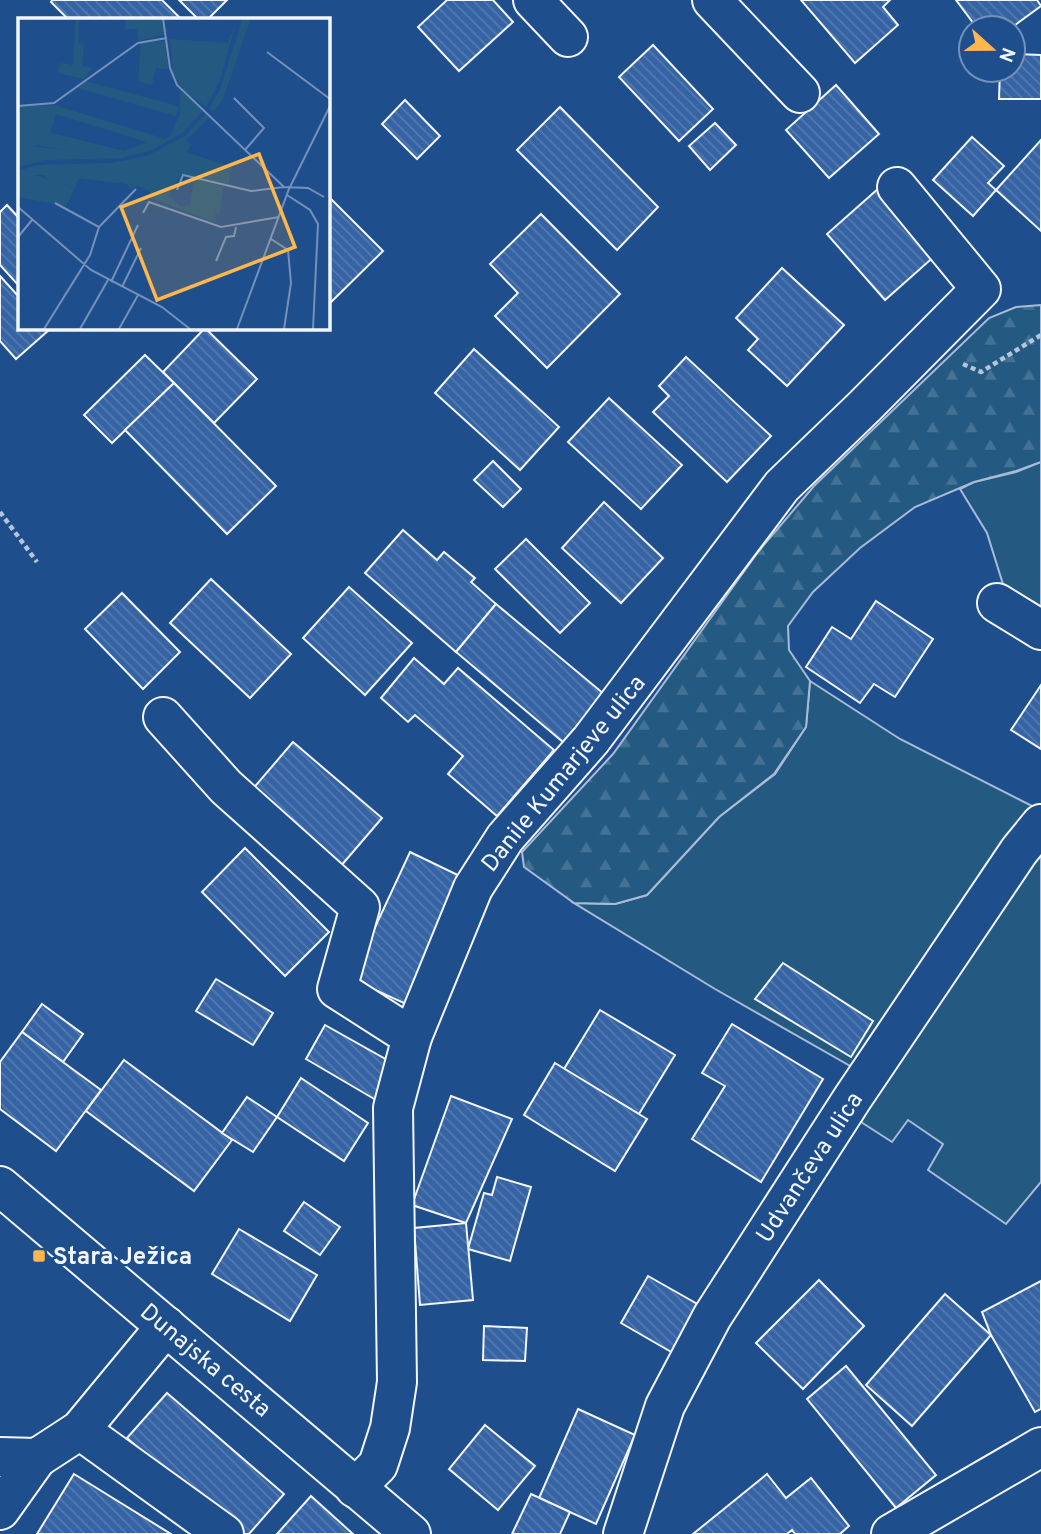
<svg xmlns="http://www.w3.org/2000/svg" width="1041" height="1534" font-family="Overpass,sans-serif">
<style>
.green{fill:#245a82;stroke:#a8bbd7;stroke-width:2}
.forest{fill:url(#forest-firs);stroke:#a8bbd7;stroke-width:2}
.building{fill:url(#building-back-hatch);stroke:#f2f6ff;stroke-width:2}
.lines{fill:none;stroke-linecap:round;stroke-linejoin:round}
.minor-casing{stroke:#f2f6ff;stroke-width:42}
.major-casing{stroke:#f2f6ff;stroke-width:42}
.path{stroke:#b3c4dc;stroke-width:4.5;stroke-dasharray:5 3.5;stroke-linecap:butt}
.minor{stroke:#1f4e8c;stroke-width:38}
.major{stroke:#1f4e8c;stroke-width:38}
.poi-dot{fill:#ffb74d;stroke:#1f4e8c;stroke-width:2.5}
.labels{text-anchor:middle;stroke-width:5;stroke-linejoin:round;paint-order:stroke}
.street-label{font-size:24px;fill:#f2f6ff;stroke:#1f4e8c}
.poi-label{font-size:24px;font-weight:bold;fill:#f2f6ff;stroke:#1f4e8c;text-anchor:start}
.inset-road{fill:none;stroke:#7391ba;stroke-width:2}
.view{fill:#ffb74d;fill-opacity:0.15;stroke:#ffb74d;stroke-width:3.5}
.inset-edge{fill:none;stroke:#f2f6ff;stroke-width:3.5}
</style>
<defs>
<pattern id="forest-firs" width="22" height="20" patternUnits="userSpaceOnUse" patternTransform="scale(1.75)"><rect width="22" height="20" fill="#245a82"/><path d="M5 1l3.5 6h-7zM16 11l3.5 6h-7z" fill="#447295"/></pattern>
<pattern id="building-back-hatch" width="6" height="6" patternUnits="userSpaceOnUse" patternTransform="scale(1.75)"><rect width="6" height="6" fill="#3563a3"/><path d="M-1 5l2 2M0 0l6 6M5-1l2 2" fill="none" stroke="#537ab1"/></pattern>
</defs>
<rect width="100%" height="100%" fill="#1f4e8c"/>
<g class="green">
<path d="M 1041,462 L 1041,619 L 1007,597 L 987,533 L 960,489 L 974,482 L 1016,472 Z"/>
<path d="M 810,681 L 900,739 L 1036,808 L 859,1071 L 715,989 L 574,903 L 615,904 L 647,895 L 719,817 L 775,774 L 806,727 Z"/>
<path d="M 1041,846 L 1041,1182 L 1006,1224 L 928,1170 L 943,1144 L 908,1120 L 892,1142 L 861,1122 L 882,1085 Z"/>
</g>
<path class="forest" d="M 1041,305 L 1041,462 L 1016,471 L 974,482 L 915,507 L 860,548 L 813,592 L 788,626 L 789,650 L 810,681 L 806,727 L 774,774 L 719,817 L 647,895 L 615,904 L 574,903 L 524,867 L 522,852 L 613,754 L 758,552 L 814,486 L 989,318 L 1016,307 Z"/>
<g class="building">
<path d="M 52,0 L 162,0 L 181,19 L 68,19 L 51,2 Z"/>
<path d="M 179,0 L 227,0 L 208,19 L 198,19 Z"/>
<path d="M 447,0 L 493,0 L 513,22 L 459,71 L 418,27 Z"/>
<path d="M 801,0 L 890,0 L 883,7 L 898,25 L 855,63 Z"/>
<path d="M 956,0 L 1037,0 L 1041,6 L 1011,28 L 977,28 Z"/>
<path d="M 653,45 L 713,109 L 679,141 L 619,77 Z"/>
<path d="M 1013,54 L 1041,55 L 1041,99 L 999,99 L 1000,70 L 1013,70 Z"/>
<path d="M 836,85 L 879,134 L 829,178 L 786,130 Z"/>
<path d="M 405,100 L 440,136 L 417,159 L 382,124 Z"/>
<path d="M 560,107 L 658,207 L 617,250 L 517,150 Z"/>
<path d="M 715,123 L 736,145 L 710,170 L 689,146 Z"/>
<path d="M 972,137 L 1004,166 L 988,183 L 996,190 L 973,216 L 933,180 Z"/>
<path d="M 1041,140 L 1041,231 L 996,190 Z"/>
<path d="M 879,188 L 937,254 L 885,300 L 827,234 Z"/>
<path d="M 327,195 L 383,251 L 327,306 Z"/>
<path d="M 7,205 L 19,218 L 19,286 L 0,265 L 0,212 Z"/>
<path d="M 541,214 L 620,294 L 547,368 L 495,316 L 518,293 L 490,264 Z"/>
<path d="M 782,268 L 844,325 L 787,386 L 748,350 L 758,339 L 736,318 Z"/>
<path d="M 0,276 L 19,297 L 19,327 L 46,327 L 49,330 L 16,359 L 0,341 Z"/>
<path d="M 205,328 L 257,379 L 214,423 L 163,372 Z"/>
<path d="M 474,349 L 559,427 L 520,470 L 435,393 Z"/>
<path d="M 145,355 L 174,383 L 112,443 L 84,415 Z"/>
<path d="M 686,357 L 771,436 L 727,482 L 653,412 L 669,396 L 659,386 Z"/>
<path d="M 174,383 L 276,486 L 227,534 L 125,430 Z"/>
<path d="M 609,398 L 682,465 L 641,509 L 568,442 Z"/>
<path d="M 493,461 L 521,489 L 503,507 L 474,480 Z"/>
<path d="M 604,502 L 663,558 L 621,603 L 562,548 Z"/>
<path d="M 403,530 L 437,560 L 444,552 L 475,578 L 471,582 L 496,604 L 456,652 L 365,573 Z"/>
<path d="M 526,539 L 590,603 L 560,633 L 495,569 Z"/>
<path d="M 211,579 L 291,654 L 250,698 L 170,623 Z"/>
<path d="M 349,587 L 412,643 L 365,695 L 303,638 Z"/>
<path d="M 122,593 L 180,652 L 143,689 L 85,629 Z"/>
<path d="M 876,601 L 933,639 L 895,697 L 874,684 L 860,703 L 806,667 L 832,627 L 851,639 Z"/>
<path d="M 496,604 L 604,694 L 563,742 L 456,652 Z"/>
<path d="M 414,658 L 444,684 L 458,668 L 554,750 L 497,816 L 448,774 L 463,756 L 415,715 L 408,722 L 381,698 Z"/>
<path d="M 1041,685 L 1041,749 L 1011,730 Z"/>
<path d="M 293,742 L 382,818 L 340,867 L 251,791 Z"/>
<path d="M 245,848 L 329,932 L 285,976 L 202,892 Z"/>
<path d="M 410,852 L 464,878 L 406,1004 L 351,979 Z"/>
<path d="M 783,963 L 873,1021 L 851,1057 L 755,999 Z"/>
<path d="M 216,979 L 273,1013 L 253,1045 L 196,1011 Z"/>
<path d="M 42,1004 L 83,1034 L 63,1062 L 22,1032 Z"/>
<path d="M 600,1010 L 675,1055 L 639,1114 L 564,1069 Z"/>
<path d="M 732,1024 L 823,1079 L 761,1182 L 692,1139 L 725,1086 L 702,1073 Z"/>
<path d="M 325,1025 L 396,1065 L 376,1100 L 306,1059 Z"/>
<path d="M 22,1032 L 101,1090 L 56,1151 L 0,1109 L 0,1062 Z"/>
<path d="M 124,1060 L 232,1140 L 194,1191 L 86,1111 Z"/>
<path d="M 555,1063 L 647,1119 L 615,1171 L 524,1115 Z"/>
<path d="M 301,1078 L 368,1123 L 344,1161 L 277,1117 Z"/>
<path d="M 451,1096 L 512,1119 L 466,1223 L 412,1205 Z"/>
<path d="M 247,1097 L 277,1117 L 253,1152 L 222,1133 Z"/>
<path d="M 497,1177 L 531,1187 L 510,1261 L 468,1249 L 484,1193 L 492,1195 Z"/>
<path d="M 304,1202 L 340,1227 L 320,1255 L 284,1231 Z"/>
<path d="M 466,1223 L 473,1300 L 420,1305 L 414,1228 Z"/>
<path d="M 239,1229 L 317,1275 L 290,1321 L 212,1274 Z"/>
<path d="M 648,1276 L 701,1306 L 673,1353 L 621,1323 Z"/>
<path d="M 819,1280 L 864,1326 L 803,1389 L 756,1343 Z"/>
<path d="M 1041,1281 L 1041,1409 L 1035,1412 L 991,1335 L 982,1312 Z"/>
<path d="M 945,1294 L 991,1335 L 912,1426 L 866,1385 Z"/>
<path d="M 484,1326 L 527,1328 L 525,1361 L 483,1360 Z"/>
<path d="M 846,1366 L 936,1475 L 896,1508 L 807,1399 Z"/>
<path d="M 167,1393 L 284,1494 L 249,1534 L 238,1534 L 127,1438 Z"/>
<path d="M 578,1409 L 635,1435 L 596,1524 L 539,1498 Z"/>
<path d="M 485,1425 L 535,1466 L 498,1510 L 449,1469 Z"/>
<path d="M 74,1474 L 171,1534 L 37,1534 Z"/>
<path d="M 767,1474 L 786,1498 L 811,1478 L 849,1526 L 840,1534 L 795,1534 L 792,1530 L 787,1534 L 693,1534 Z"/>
<path d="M 531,1494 L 570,1512 L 560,1534 L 512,1534 Z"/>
<path d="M 311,1496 L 353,1534 L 277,1534 Z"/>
</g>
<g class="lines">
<g class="minor-casing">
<g id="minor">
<path d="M 533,0 L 568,37"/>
<path d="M 712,0 L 800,93"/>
<path d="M 997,603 L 1041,630"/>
<path d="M 163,717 L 226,787 L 360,907 L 337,989 L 412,1037"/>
<path d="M 80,1430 L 224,1534"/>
<path d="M 0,1457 L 37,1458 L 80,1430 L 166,1326"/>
<path d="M 355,1488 L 378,1465 L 390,1428 L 397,1382 L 393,1108 L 412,1037 L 473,888 L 505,838 L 591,740 L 782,486 L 865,406 L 981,289 L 897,187"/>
<path d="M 0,1510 L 37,1458"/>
<path d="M 623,1534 L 665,1406 L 712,1317 L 852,1099 L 1019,851 L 1041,824"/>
<path d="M 891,1534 L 1041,1447"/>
</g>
</g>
<g class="major-casing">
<path id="major" d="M 0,1186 L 411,1534"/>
</g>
<g class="path">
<path d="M 963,364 L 981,372 L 1041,335"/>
<path d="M 0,512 L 37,562"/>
</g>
<use href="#minor" class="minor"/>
<use href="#major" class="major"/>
</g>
<rect class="poi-dot" x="32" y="1249" width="14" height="14" rx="3.5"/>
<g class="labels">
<g class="street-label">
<text transform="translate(563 773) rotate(-51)" y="8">Danile Kumarjeve ulica</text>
<text transform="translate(809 1167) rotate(-57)" y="8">Udvančeva ulica</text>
<text transform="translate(206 1360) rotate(40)" y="8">Dunajska cesta</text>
</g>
<g class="poi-label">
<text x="53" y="1264">Stara Ježica</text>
</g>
</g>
<g transform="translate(18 18)">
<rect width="312" height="312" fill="#1f4e8c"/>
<path d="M 58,0 L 67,0 L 61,3 L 61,26 L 66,27 L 64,48 L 74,50 L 66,61 L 40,55 L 42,45 L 55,47 ZM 107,0 L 144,0 L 147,16 L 121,23 L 119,11 L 107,11 ZM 219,0 L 202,62 L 188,89 L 167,73 L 155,56 L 152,21 L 210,25 ZM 225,0 L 232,0 L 231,5 L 205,81 L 195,94 L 191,90 L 202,72 ZM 147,23 L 150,51 L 138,50 L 134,67 L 120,63 L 123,25 ZM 67,63 L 160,88 L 160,91 L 158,98 L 60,70 ZM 162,72 L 185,93 L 164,115 L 134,132 L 104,140 L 26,142 L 0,149 L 0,134 L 11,128 L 96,137 L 129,124 L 38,96 L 32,116 L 0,120 L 0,89 L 36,87 L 148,121 L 183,92 L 152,117 L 162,96 ZM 188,95 L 191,100 L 168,122 L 173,127 L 168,134 L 214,149 L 210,166 L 163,156 L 150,179 L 144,172 L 131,173 L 119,167 L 114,171 L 108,166 L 61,160 L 57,170 L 46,166 L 41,183 L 27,157 L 0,157 L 0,153 L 19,147 L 94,145 L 129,138 L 167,118 ZM 176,161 L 206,168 L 201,199 L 197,193 L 172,186 Z" fill="#245a82"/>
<path d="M 34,115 L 106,133 L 105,136 L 75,137 L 19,127 L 0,134 L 0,120 ZM 144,172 L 164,189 L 177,185 L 197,193 L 199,205 L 132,180 L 132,172 Z" fill="#245a82"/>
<path d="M 10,155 L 57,170 L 48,188 L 0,179 L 0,157 Z" fill="#245a82"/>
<path class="inset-road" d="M 145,0 L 152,50 L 159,67 L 266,169 L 290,170 L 306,179M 249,34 L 312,81M 216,80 L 246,110 L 227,132M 0,88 L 36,85 L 120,25 L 149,20M 159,172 L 165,157 L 233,173 L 266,169M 269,177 L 292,192 L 300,206 L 295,311M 0,189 L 73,252 L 144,289 L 172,311M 125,195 L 131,184 L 203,209 L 261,199M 81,209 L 118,171M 0,219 L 14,202M 253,221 L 270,232 L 273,265 L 266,311M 198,243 L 208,219 L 216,218 L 218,209M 93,264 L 120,207M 104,269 L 123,230M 26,311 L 72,237 L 81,209 L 37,185M 62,311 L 90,262M 101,311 L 120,277M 219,311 L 271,171 L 312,88"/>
<path class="view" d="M 241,136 L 277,229 L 139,282 L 103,189 Z"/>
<rect width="312" height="312" class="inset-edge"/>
</g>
<g transform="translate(992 49) rotate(111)"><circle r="33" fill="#1f4e8c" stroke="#7391ba" stroke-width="2"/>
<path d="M0-5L12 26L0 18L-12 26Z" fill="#ffb74d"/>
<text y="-10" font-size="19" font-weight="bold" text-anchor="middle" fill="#f2f6ff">N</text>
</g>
</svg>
